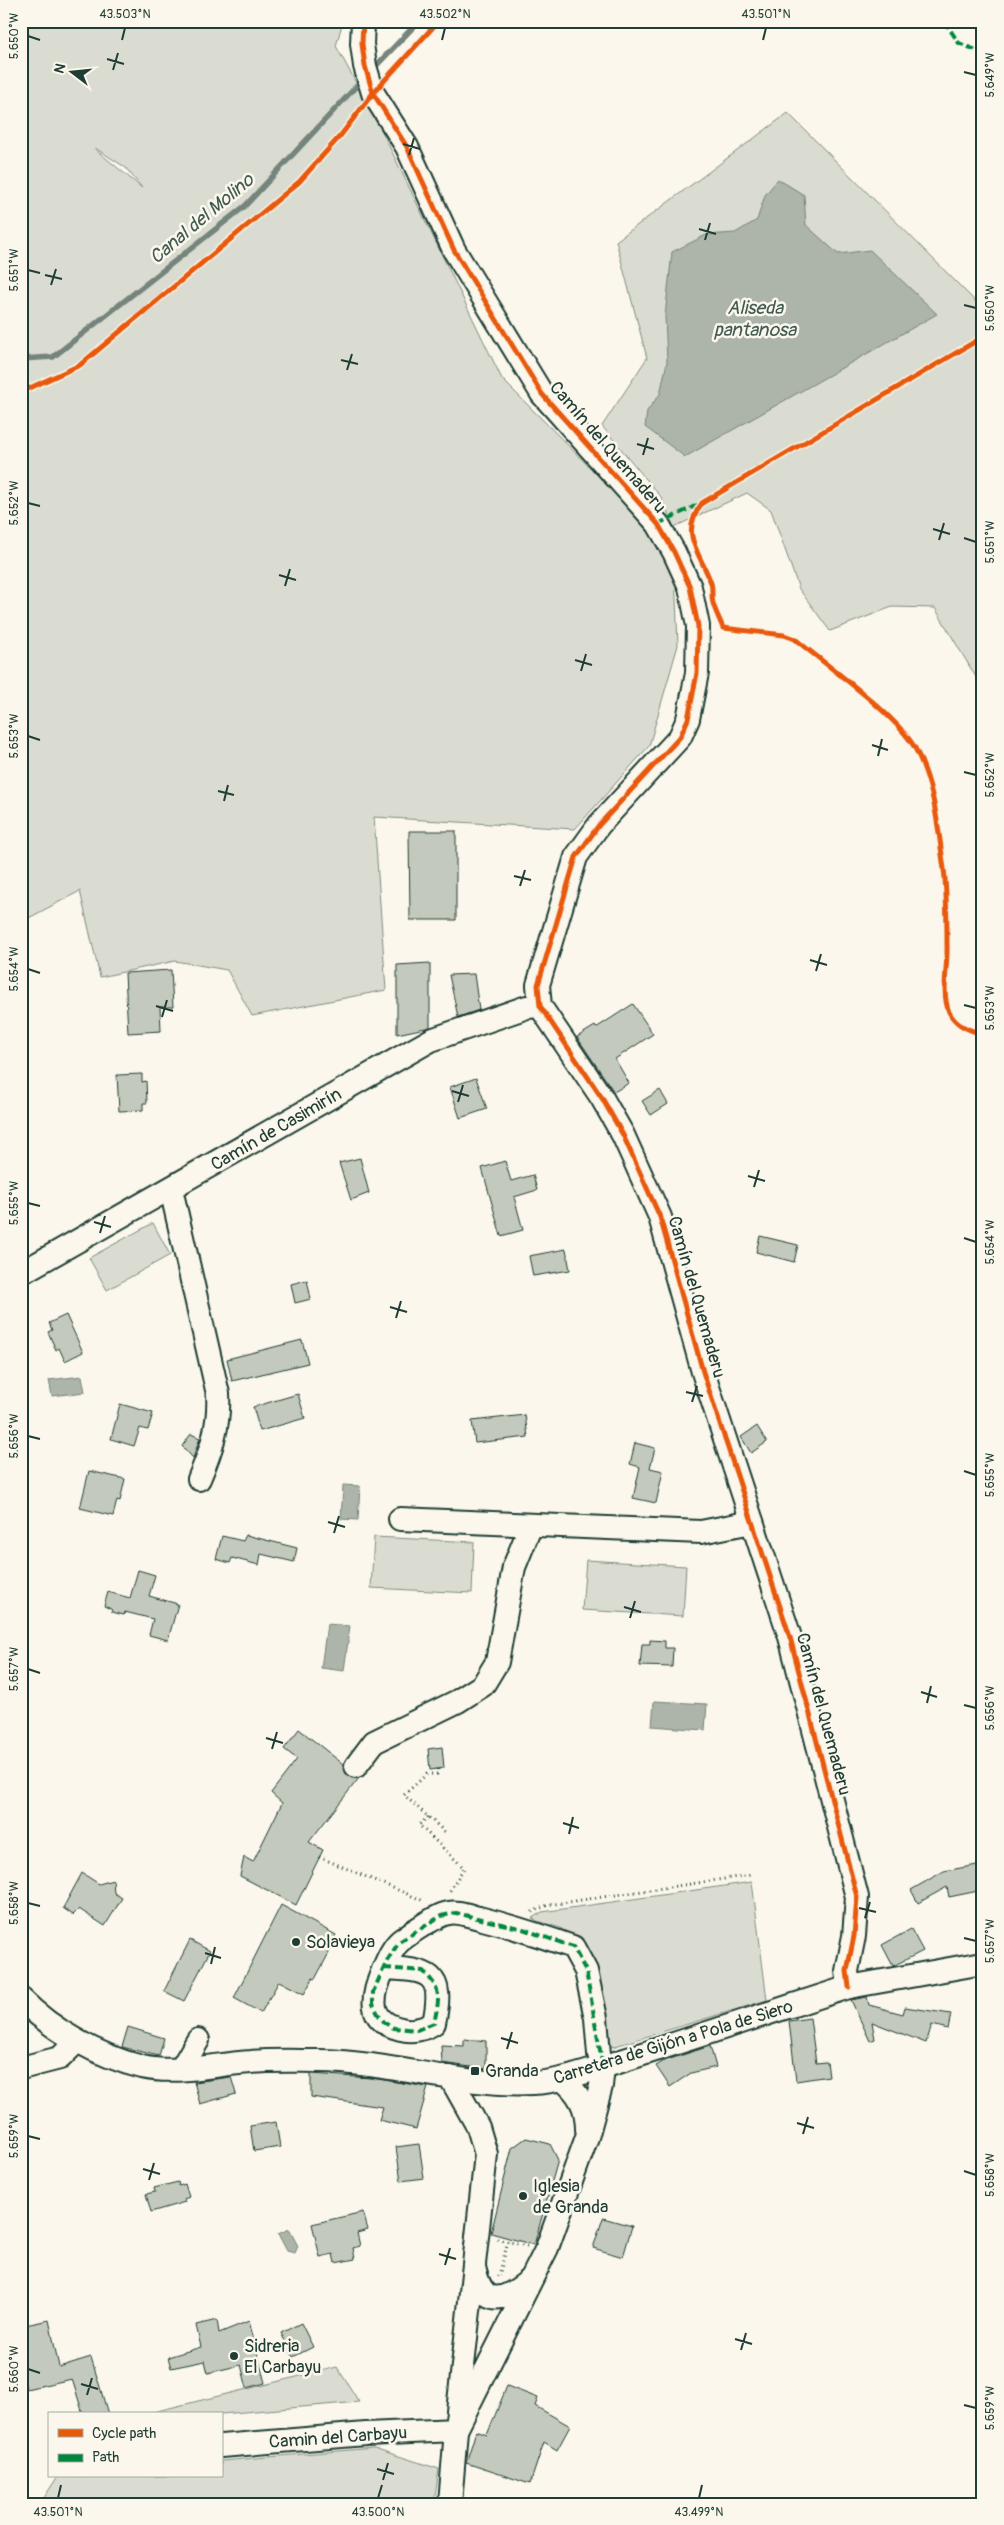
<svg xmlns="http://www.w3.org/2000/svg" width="1004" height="2525" font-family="Pangolin,sans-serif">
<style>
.green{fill:#dbdcd1;stroke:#7d8c82;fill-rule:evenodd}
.water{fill:#adb4aa;stroke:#74847b}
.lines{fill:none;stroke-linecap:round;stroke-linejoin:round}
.stream{stroke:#74847b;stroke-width:5.5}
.building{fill:#c4c9be;stroke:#1f3d34}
.minor-casing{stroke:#1f3d34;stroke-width:26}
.path{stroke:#1f3d34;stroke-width:3;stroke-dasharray:1 4;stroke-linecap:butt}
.minor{stroke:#fbf7ec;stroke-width:22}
.quiet{stroke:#00873e;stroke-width:4;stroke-dasharray:8 4;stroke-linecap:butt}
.cycleway-casing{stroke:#fbf7ec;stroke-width:8}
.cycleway{stroke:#e8590c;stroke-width:5}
.ticks{fill:none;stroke:#1f3d34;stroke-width:2}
.poi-dot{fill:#1f3d34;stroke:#fbf7ec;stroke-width:2}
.labels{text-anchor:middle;stroke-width:5;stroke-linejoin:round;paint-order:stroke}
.street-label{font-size:18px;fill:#1f3d34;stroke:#fbf7ec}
.poi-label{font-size:18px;fill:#1f3d34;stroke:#fbf7ec;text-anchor:start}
.water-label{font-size:19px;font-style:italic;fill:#425b52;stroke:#fbf7ec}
.neatline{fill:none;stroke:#1f3d34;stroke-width:2}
.ticks-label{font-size:12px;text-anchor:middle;fill:#1f3d34}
</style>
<rect width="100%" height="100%" fill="#fbf7ec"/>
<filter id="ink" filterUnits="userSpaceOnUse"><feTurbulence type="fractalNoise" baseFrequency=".02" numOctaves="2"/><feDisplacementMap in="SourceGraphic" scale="10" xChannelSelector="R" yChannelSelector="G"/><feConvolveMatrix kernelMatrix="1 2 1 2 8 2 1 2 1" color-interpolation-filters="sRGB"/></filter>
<g filter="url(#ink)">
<g class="green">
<path d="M 21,21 L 343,21 L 336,46 L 378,123 L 502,379 L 674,552 L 678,645 L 649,746 L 575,829 L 374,817 L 386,990 L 252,1016 L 227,970 L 175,961 L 100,977 L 80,891 L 21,922 ZM 95,148 L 125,167 L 142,188 L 95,149 Z"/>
<path d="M 788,113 L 983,309 L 983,689 L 935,608 L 892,607 L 830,631 L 799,589 L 771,510 L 747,493 L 674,527 L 661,497 L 602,426 L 647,358 L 616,241 Z"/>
<path d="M 153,1223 L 170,1255 L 107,1290 L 89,1258 Z"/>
<path d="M 374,1537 L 474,1542 L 472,1593 L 371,1588 Z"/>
<path d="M 586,1560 L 686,1566 L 683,1616 L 582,1610 Z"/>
<path d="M 752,1882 L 767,2000 L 612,2047 C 603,2007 600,1957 565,1931 C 556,1924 542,1925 532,1918 L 542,1912 Z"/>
<path d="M 337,2367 L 359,2402 L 221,2414 L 145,2414 Z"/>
<path d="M 374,2448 L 439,2469 L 434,2504 L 40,2504 L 58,2476 L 221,2476 L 221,2461 Z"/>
</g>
<g class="water">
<path d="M 778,179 L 804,195 L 806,225 L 838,254 L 870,250 L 937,314 L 685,457 L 645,427 L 647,411 L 660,394 L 667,362 L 665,316 L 672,252 L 706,235 L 735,233 L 757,220 L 765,195 Z"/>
<path d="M 82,1376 L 85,1392 L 52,1396 L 49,1380 Z"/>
<path d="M 343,1485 L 360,1486 L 358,1520 L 341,1519 Z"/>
<path d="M 327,1624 L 350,1626 L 344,1671 L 321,1668 Z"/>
<path d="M 654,1701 L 707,1704 L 705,1730 L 652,1726 Z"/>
<path d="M 289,2229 L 298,2246 L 295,2253 L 287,2251 L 278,2234 Z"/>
</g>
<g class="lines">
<g class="stream">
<path d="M 978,21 L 983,25"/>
<path d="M 372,70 L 419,21"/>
<path d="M 21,359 L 53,357 L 245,206 L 364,78"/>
</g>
</g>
<g class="building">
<path d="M 409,831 L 456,831 L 456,920 L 410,920 Z"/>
<path d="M 430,963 L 430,1027 L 397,1034 L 397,965 Z"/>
<path d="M 171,970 L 173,1007 L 160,1007 L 161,1031 L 128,1033 L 125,973 Z"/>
<path d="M 474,974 L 479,1010 L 458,1017 L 449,975 Z"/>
<path d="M 633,1004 L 653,1034 L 615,1059 L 629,1083 L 614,1092 L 577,1037 L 595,1026 L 596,1028 Z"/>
<path d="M 142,1074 L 142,1082 L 146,1081 L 147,1103 L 143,1103 L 143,1110 L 119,1111 L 117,1075 Z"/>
<path d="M 476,1078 L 487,1109 L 460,1118 L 450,1087 Z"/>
<path d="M 660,1090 L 668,1104 L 651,1115 L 642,1101 Z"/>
<path d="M 360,1158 L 369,1193 L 351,1200 L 339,1163 Z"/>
<path d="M 505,1161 L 511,1181 L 533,1175 L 537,1190 L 514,1197 L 523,1230 L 501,1236 L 482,1168 Z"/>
<path d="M 760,1236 L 798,1245 L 794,1262 L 756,1252 Z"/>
<path d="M 566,1249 L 570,1270 L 533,1276 L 529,1256 Z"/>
<path d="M 307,1280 L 311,1299 L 295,1303 L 291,1284 Z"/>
<path d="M 66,1315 L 83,1352 L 65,1361 L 59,1348 L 56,1350 L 48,1332 L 52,1330 L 49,1323 Z"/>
<path d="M 302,1340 L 308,1363 L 232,1381 L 227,1359 Z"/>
<path d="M 298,1394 L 305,1418 L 260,1431 L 253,1407 Z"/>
<path d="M 120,1404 L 153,1413 L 148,1430 L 140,1428 L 134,1446 L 111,1439 Z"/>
<path d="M 525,1415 L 528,1437 L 475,1443 L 472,1421 Z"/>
<path d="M 757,1426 L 767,1442 L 751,1453 L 741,1437 Z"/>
<path d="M 191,1434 L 200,1438 L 193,1458 L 182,1446 Z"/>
<path d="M 635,1443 L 655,1448 L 650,1468 L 663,1471 L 656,1503 L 633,1498 L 640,1467 L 630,1464 Z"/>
<path d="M 89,1471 L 125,1479 L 120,1501 L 117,1500 L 113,1516 L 80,1508 Z"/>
<path d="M 246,1535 L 297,1548 L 294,1562 L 261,1554 L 259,1565 L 232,1558 L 230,1563 L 216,1559 L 222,1536 L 243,1541 Z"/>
<path d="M 138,1570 L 155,1575 L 149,1596 L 178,1604 L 168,1640 L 149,1635 L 153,1619 L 125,1612 L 124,1615 L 112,1612 L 111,1609 L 104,1606 L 108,1592 L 130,1598 Z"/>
<path d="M 650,1640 L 665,1641 L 665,1648 L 673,1648 L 672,1667 L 640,1666 L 642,1644 L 650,1644 Z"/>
<path d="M 299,1729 L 343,1764 L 348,1776 L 359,1778 L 309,1842 L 323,1850 L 296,1905 L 240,1876 L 244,1857 L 253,1862 L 282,1803 L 271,1793 L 297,1759 L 284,1749 Z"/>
<path d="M 442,1747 L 444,1768 L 430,1770 L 428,1749 Z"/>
<path d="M 983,1864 L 983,1890 L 949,1897 L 947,1887 L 918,1903 L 911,1890 L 944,1871 Z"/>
<path d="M 82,1873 L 99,1884 L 113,1880 L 114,1893 L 122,1898 L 105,1926 L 79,1909 L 73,1915 L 63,1908 Z"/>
<path d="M 281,1905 L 336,1935 L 328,1950 L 330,1951 L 315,1979 L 313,1978 L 304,1994 L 279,1981 L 261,2013 L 234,1998 Z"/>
<path d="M 911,1929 L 923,1951 L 893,1966 L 882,1945 Z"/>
<path d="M 190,1940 L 210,1951 L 184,2001 L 164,1991 Z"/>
<path d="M 867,1997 L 869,2005 L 903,2014 L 905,2007 L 951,2014 L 948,2029 L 932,2025 L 926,2043 L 872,2022 L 875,2039 L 870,2041 L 851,2000 Z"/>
<path d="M 810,2018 L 816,2063 L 827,2062 L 829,2076 L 796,2081 L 789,2021 Z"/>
<path d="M 128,2027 L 164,2038 L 159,2056 L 122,2047 Z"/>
<path d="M 464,2039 L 486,2041 L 486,2069 L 442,2063 L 441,2045 L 464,2046 Z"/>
<path d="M 710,2046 L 716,2067 L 691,2073 L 670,2087 L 656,2066 L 664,2061 Z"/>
<path d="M 311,2074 L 371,2078 L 428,2087 L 416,2129 L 379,2120 L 383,2107 L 311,2097 Z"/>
<path d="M 231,2077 L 236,2094 L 200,2104 L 194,2082 Z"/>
<path d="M 276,2122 L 280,2147 L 254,2151 L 250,2126 Z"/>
<path d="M 526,2138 L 550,2144 L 558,2160 L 534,2245 L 491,2233 L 512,2148 Z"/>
<path d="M 419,2144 L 424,2178 L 401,2181 L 396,2147 Z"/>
<path d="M 178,2182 L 179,2186 L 185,2184 L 189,2197 L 184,2199 L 185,2202 L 151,2212 L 146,2194 L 155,2192 L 154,2188 Z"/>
<path d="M 363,2212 L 368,2230 L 357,2233 L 360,2246 L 353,2248 L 355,2259 L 335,2263 L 333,2254 L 320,2257 L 312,2224 Z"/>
<path d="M 603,2218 L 632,2226 L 623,2257 L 593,2248 Z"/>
<path d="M 49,2320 L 59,2367 L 91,2357 L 108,2414 L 83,2414 L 72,2379 L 26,2389 L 21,2368 L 21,2326 Z"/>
<path d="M 217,2320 L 219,2333 L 249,2321 L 265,2383 L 247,2388 L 241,2365 L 208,2373 L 205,2361 L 171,2368 L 168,2357 L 201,2347 L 196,2325 Z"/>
<path d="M 301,2323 L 313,2347 L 293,2357 L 281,2333 Z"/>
<path d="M 507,2386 L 538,2398 L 535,2406 L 570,2426 L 557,2450 L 544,2442 L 530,2484 L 466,2463 L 476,2431 L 487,2435 Z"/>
</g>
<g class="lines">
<g class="minor-casing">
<g id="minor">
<path d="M 363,21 L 362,44 L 365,66 L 373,93 L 407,147 L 454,250 L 542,394 L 658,524 L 674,552 L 690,587 L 698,626 L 697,673 L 688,719 L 680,737 L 599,825 L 576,857 L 538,985 L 540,1006 L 602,1098 L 623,1135 L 660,1217 L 703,1372 L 790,1637 L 857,1897 L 854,1936 L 847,1971 L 849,1987"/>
<path d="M 171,1189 L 218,1394 C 220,1425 211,1451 199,1479"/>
<path d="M 21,1273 L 431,1040 L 527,1007 L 540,1006"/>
<path d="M 400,1519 L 701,1532 L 752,1522"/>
<path d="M 356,1766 L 374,1742 L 458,1701 L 483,1685 L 497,1662 L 514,1567 L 531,1525"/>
<path d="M 384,1968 C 429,1970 445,1972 434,2023 C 425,2029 412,2032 401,2029 C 366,2021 372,1996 383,1970 C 387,1961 392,1948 400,1941 C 409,1934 438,1914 449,1913 C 458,1911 470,1916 479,1918 C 511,1926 542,1936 573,1947 L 586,1971 L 596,2018 L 599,2054 L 603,2067 L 601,2086 L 587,2137 L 547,2248 L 456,2430"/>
<path d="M 21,1999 C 53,2031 98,2056 142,2067 C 178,2075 215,2064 251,2062 C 273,2060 296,2061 319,2061 C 391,2062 461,2087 533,2083 C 557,2082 580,2074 603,2067 L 849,1987 L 983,1963"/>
<path d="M 21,2068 L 60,2058 L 77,2041"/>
<path d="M 181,2069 L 198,2040"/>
<path d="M 562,2079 C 579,2093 587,2107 587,2129"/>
<path d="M 474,2267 C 483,2309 503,2302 530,2280"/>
<path d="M 221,2446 L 366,2434 L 456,2430"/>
<path d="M 450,2504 L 456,2430 L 486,2154 L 478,2127 L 450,2077"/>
</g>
</g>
<g class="path">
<path d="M 438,1769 L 437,1774 L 427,1774 L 404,1795 L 445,1832"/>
<path d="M 428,1817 L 419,1825 L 464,1868 L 449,1892"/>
<path d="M 319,1857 L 424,1901"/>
<path d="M 532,1912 L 548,1905 L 751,1875"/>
<path d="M 497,2239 L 527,2246"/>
<path d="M 499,2276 L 508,2241"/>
</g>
<use href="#minor" class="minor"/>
<g class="quiet">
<path d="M 944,21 L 959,43 L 983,53"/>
<path d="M 658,524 L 699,504"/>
<path d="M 384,1968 L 423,1971 C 443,1990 439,1999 434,2023 L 417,2030 L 394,2028 L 385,2023 L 378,2014 L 373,2004 L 373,1992 L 387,1961 L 399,1942 L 441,1916 L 456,1913 L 523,1929 L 573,1947 L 586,1971 L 603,2067"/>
</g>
<g class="cycleway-casing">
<g id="cycleway">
<path d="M 363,21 L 362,44 L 365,66 L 373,93 L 407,147 L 454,250 L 542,394 L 658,524 L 674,552 L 690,587 L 698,626 L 697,673 L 688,719 L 680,737 L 599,825 L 576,857 L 538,985 L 540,1006 L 602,1098 L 623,1135 L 660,1217 L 703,1372 L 790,1637 L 857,1897 L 854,1936 L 847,1971 L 849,1987"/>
<path d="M 983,337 L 702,503 C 678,535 701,553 711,583 C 713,589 711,596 713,603 C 715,611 720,620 723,628 L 784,635 L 795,639 C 827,666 895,713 915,748 C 935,786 938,828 944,869 C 947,894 947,920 947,945 C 948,965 941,993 949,1012 C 956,1026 969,1030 983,1034"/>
<path d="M 21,392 L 80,365 L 299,182 L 341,135 L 373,93 L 434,26 L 445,21"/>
</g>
</g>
<use href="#cycleway" class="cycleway"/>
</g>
</g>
<path class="ticks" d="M 28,36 L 40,40M 122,40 L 125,28M 442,40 L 445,28M 763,40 L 766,28M 107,59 L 124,64M 113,70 L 118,53M 964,72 L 976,75M 403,144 L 420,149M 409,155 L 414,138M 699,229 L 716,234M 705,240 L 710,223M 28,270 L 40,273M 45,275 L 62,279M 51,285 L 56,269M 964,305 L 976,308M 341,360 L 358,364M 347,370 L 352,354M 637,444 L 654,449M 643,455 L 648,438M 28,503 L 40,506M 933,529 L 950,534M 964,538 L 976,542M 939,540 L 944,523M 279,575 L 296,580M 285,586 L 290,569M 575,660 L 592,665M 581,671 L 586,654M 28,736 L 40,740M 872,745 L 888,750M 878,756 L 882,739M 964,772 L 976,775M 218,791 L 234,795M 224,801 L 228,785M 514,876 L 531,880M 520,886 L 525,870M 810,960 L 827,965M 28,969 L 40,973M 816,971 L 821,954M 964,1005 L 976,1008M 156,1006 L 173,1011M 162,1017 L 167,1000M 452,1091 L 469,1096M 458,1102 L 463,1085M 748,1176 L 765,1181M 754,1187 L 759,1170M 28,1203 L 40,1206M 94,1222 L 111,1227M 100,1233 L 105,1216M 964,1238 L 976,1242M 390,1307 L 407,1312M 396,1318 L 401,1301M 686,1392 L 703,1396M 692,1402 L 697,1386M 28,1436 L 40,1439M 964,1471 L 976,1475M 328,1522 L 345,1527M 334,1533 L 339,1516M 624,1607 L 641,1612M 630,1618 L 635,1601M 28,1669 L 40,1673M 921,1692 L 937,1697M 927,1703 L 931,1686M 964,1705 L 976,1708M 266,1738 L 283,1743M 272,1749 L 277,1732M 563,1823 L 579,1828M 569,1834 L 573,1817M 28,1903 L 40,1906M 859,1908 L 876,1912M 865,1918 L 870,1902M 964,1938 L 976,1941M 205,1953 L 221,1958M 211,1964 L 215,1947M 501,2038 L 518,2043M 507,2049 L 512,2032M 797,2123 L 814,2128M 803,2134 L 808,2117M 28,2136 L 40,2139M 143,2169 L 160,2174M 964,2171 L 976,2175M 149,2180 L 154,2163M 439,2254 L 456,2259M 445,2265 L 450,2248M 735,2339 L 752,2344M 741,2350 L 746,2333M 28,2369 L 40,2373M 81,2384 L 98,2389M 87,2395 L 92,2378M 964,2405 L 976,2408M 377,2469 L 394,2474M 383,2480 L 388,2463M 58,2498 L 61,2485M 378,2498 L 382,2485M 699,2498 L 702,2485"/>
<g class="poi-dot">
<circle cx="296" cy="1942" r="5"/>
<rect x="470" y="2066" width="10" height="10" rx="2.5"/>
<circle cx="523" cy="2196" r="5"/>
<circle cx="234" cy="2356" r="5"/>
</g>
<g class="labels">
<g class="street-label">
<text transform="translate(608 447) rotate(49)" y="6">Camín del Quemaderu</text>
<text transform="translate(276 1129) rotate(-30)" y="6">Camín de Casimirín</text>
<text transform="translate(697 1297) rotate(74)" y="6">Camín del Quemaderu</text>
<text transform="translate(824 1714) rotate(75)" y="6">Camín del Quemaderu</text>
<text transform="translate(673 2042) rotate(-17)" y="6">Carretera de Gijón a Pola de Siero</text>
<text transform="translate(338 2437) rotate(-4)" y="6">Camin del Carbayu</text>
</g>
<g class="poi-label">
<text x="306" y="1948">Solavieya</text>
<text x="485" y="2077">Granda</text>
<text x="533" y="2192">Iglesia<tspan x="533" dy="21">de Granda</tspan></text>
<text x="244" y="2352">Sidreria<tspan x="244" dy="21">El Carbayu</tspan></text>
</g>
<g class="water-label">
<text transform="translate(201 218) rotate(-40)" y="7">Canal del Molino</text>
<text x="755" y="314">Aliseda<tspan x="755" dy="22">pantanosa</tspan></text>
</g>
</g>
<rect width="1004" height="2525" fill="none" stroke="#fbf7ec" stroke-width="55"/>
<rect x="48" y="2412" width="175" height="65" fill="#fbf7ec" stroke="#a3ada2"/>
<rect x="58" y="2429" width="25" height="8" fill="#e8590c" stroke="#a3ada2"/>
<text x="92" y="2438" font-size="15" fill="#1f3d34">Cycle path</text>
<rect x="58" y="2454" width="25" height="8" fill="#00873e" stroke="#a3ada2"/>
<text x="92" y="2462" font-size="15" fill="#1f3d34">Path</text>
<g transform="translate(72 72) rotate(286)" stroke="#fbf7ec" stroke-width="4" paint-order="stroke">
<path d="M0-4L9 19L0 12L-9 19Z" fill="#1f3d34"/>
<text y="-8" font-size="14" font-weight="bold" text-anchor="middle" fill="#1f3d34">N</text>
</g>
<rect x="28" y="28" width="948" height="2470" class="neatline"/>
<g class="ticks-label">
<text x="125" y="18">43.503°N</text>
<text x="445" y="18">43.502°N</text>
<text x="766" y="18">43.501°N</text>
<text transform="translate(14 36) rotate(-90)" y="4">5.650°W</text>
<text transform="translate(990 75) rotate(-90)" y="4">5.649°W</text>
<text transform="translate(14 270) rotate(-90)" y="4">5.651°W</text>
<text transform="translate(990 308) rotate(-90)" y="4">5.650°W</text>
<text transform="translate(14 503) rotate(-90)" y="4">5.652°W</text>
<text transform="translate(990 542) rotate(-90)" y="4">5.651°W</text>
<text transform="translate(14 736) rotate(-90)" y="4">5.653°W</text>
<text transform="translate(990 775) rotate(-90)" y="4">5.652°W</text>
<text transform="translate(14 969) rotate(-90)" y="4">5.654°W</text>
<text transform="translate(990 1008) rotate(-90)" y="4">5.653°W</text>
<text transform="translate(14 1203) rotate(-90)" y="4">5.655°W</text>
<text transform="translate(990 1242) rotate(-90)" y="4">5.654°W</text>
<text transform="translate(14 1436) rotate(-90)" y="4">5.656°W</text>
<text transform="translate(990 1475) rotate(-90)" y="4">5.655°W</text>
<text transform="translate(14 1669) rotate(-90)" y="4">5.657°W</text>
<text transform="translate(990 1708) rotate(-90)" y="4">5.656°W</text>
<text transform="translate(14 1903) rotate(-90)" y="4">5.658°W</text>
<text transform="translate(990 1941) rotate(-90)" y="4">5.657°W</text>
<text transform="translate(14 2136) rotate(-90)" y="4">5.659°W</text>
<text transform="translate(990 2175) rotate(-90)" y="4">5.658°W</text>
<text transform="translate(14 2369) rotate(-90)" y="4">5.660°W</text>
<text transform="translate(990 2408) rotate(-90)" y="4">5.659°W</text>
<text x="58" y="2516">43.501°N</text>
<text x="378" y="2516">43.500°N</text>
<text x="699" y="2516">43.499°N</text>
</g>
</svg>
